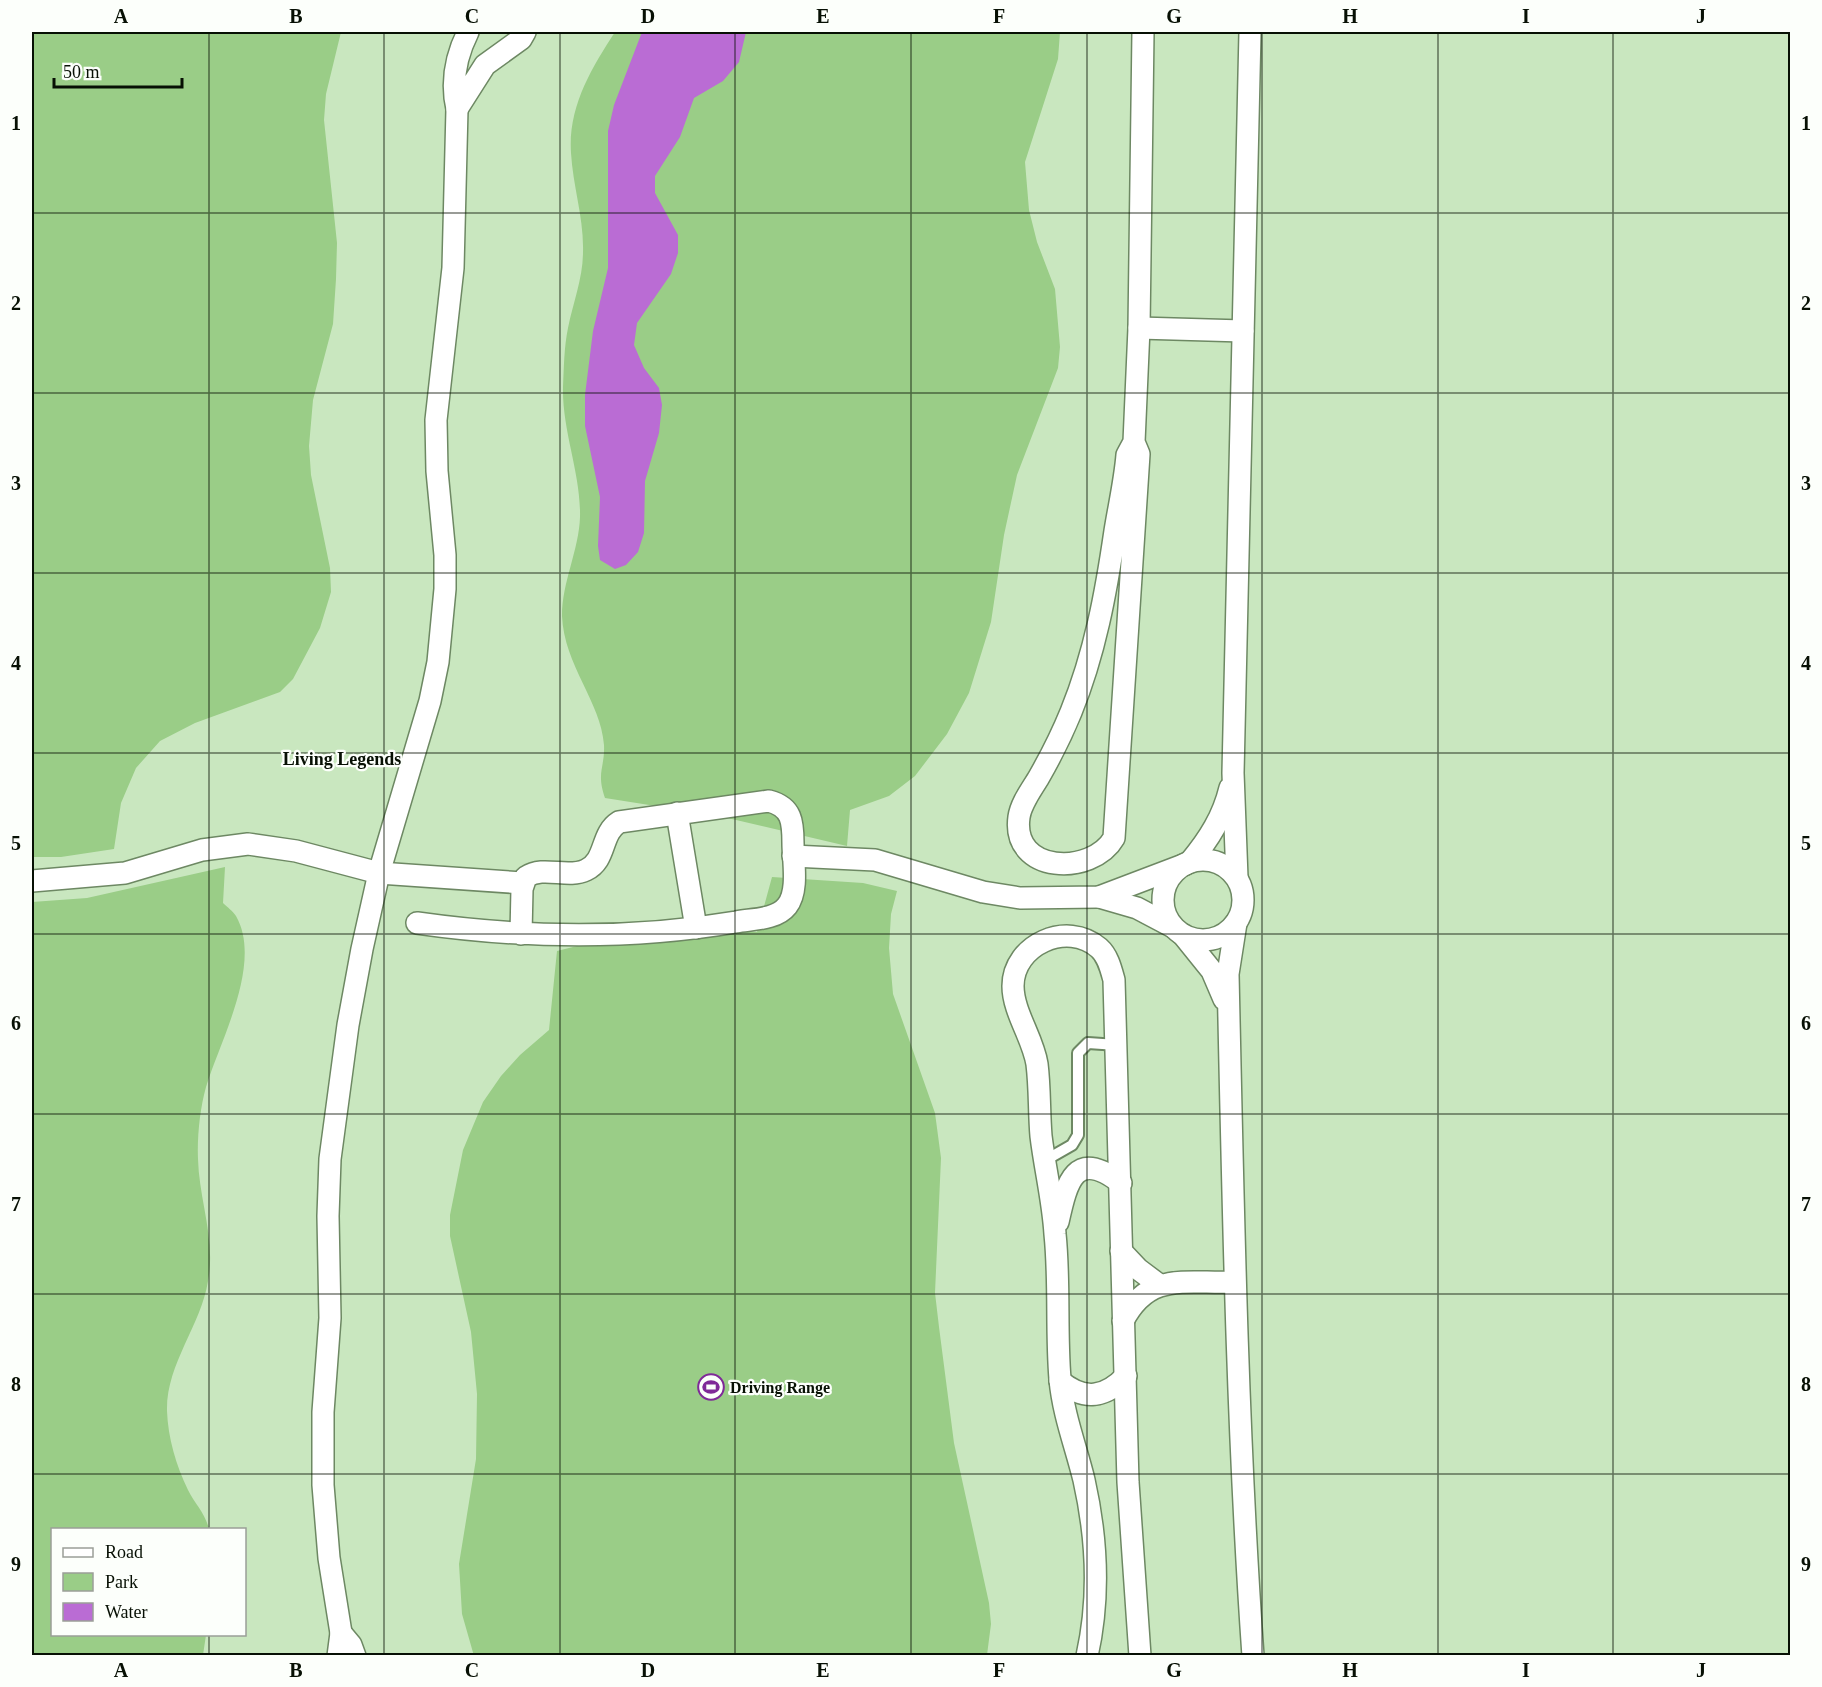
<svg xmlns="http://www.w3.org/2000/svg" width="1822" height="1687" font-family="'Times New Roman',serif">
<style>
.green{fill:#9acd87}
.water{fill:#ba6cd4}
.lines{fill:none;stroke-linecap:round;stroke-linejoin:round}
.lane-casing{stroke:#6d8863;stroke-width:14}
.street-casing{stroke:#6d8863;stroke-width:24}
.lane{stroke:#fff;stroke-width:10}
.street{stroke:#fff;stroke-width:21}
.grid{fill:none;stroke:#071004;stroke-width:1.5;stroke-opacity:0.55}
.labels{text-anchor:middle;stroke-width:4.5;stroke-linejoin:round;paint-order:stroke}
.poi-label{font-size:16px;font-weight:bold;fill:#071004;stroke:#fcfffb;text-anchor:start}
.neighbourhood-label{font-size:18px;font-weight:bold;fill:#071004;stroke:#fcfffb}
.neatline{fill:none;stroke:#071004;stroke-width:2}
.grid-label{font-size:20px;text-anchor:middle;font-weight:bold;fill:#071004}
</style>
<rect width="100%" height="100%" fill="#c9e7bf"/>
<g class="green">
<path d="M 32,32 L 341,32 L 326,94 L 324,120 L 337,243 L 336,279 L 333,324 L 313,400 L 309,446 L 311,475 L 330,568 L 331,592 L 320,628 L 293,679 L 280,692 L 195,723 L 160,741 L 136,768 L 121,803 L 114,849 L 61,857 L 32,857 Z"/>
<path d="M 615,32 L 1060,32 L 1058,59 L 1025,162 L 1029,210 L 1037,242 L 1055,289 L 1060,347 L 1058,368 L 1017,475 L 1004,535 L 991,622 L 969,693 L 947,734 L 915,776 L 889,796 L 850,810 L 847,846 L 719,816 L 605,798 C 596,772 605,768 604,745 C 601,702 564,665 562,616 C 562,582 579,550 580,517 C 581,473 562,431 563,387 C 564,367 564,347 568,328 C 573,303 583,278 583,252 C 584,218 573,187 571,153 C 568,107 591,69 615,32 Z"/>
<path d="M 225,867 L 223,903 C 227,907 233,911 236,916 C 263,963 220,1041 206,1087 C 200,1108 197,1137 198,1159 C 199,1200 216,1240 208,1281 C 201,1326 166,1364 167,1411 C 168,1438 176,1465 188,1490 C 195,1504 205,1513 209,1529 L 52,1530 L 52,1634 L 206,1635 L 203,1655 L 32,1655 L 32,902 L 87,898 Z"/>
<path d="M 772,877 L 863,883 L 897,891 L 891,914 L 889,948 L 893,994 L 935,1113 L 941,1158 L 935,1293 L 939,1327 L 954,1443 L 989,1603 L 991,1624 L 987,1655 L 474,1656 L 462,1614 L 459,1564 L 476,1459 L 477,1394 L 471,1332 L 450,1236 L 450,1215 L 463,1150 L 483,1102 L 501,1076 L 520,1055 L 549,1030 L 557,951 L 621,935 L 688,928 L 757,932 Z"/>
</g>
<path class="water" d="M 642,32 L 746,32 L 739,62 L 723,81 L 694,98 L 680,137 L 655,176 L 655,193 L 678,235 L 678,253 L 671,274 L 637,323 L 634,345 L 644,368 L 659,388 L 662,405 L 659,433 L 645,481 L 644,533 L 638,552 L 626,565 L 615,569 L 600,560 L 598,546 L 600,497 L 585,426 L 585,395 L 593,331 L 608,268 L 608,131 L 614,105 Z"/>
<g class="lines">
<g class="lane-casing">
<path id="lane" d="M 1044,1161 L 1072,1145 L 1078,1135 L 1078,1053 L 1088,1043 L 1117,1045"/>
</g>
<g class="street-casing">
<g id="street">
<path d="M 468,32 C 456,56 451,83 457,109 L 485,65 L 521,39 L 525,32"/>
<path d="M 1139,328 L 1243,331"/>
<path d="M 1134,442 L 1139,454 L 1114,838 C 1092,876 1011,874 1019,817 C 1021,803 1032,789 1039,777 C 1051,756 1062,734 1071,712 C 1095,653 1106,593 1115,531 C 1119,506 1125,480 1127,455 L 1134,442 L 1139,328 L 1143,32"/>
<path d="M 677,813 L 696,928"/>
<path d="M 793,856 L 875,860 L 983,892 L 1020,898 L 1099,897 L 1186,864"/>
<circle cx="1203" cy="900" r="40"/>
<path d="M 1190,862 C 1209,839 1223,817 1230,788"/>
<path d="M 1237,878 L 1233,773 L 1250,32"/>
<path d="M 32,881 L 125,873 L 202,850 L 248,844 L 296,851 L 379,873 L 523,883"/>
<path d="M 1099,897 L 1137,908 L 1173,927"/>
<path d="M 417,923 C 523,938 630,940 736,922 C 751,919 776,920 787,906 C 799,891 793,861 793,843 C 793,822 792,807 769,801 L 619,822 C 600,834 607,860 586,870 C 567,879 544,865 526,877 L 522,889 L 521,934"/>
<path d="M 1236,923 L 1228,974 C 1233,1201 1237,1428 1253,1656"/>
<path d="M 1183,935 L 1212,971 L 1224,999"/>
<path d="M 1058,1222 C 1067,1181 1075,1148 1121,1183"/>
<path d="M 1121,1251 L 1138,1269 L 1158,1284"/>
<path d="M 1123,1321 C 1149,1271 1185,1284 1234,1282"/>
<path d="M 1060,1381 C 1084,1401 1105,1398 1126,1376"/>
<path d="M 341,1633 L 329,1558 L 323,1485 L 323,1412 L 330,1318 L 328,1216 L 330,1159 L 348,1025 L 362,949 L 379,873 L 430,701 L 438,662 L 445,589 L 445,555 L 437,471 L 436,420 L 453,268 L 457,109"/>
<path d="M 338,1656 L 341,1633 L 351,1645 L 355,1656"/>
<path d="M 1087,1656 C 1100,1598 1097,1538 1084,1480 C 1076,1447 1063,1414 1060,1379 C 1056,1331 1060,1282 1055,1234 C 1053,1201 1045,1169 1041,1136 C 1039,1112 1040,1088 1037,1064 C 1033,1038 1013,1012 1013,986 C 1013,945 1067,920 1099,948 C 1108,956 1111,969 1114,980 L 1128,1482 L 1140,1656"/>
</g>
</g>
<use href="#lane" class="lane"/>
<use href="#street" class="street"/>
</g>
<path class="grid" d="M 209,32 L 209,1530M 384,32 L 384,1656M 560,32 L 560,1656M 735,32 L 735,1656M 911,32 L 911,1656M 1087,32 L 1087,1656M 1262,32 L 1262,1656M 1438,32 L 1438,1656M 1613,32 L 1613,1656M 32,213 L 1790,213M 32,393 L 1790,393M 32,573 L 1790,573M 32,753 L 1790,753M 32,934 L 1790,934M 32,1114 L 1790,1114M 32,1294 L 1790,1294M 32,1474 L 1790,1474M 209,1634 L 209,1656"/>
<defs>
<g id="stadium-ring" transform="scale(1.35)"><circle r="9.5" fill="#fcfffb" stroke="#7f2a98" stroke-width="1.5"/><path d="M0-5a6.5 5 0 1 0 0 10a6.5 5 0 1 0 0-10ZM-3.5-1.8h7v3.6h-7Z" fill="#7f2a98"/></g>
</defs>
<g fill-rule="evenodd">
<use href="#stadium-ring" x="711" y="1387"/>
</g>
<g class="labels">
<g class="poi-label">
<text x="730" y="1393">Driving Range</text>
</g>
<g class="neighbourhood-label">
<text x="342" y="765">Living Legends</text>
</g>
</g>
<rect width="1822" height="1687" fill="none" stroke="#fcfffb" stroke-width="66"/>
<rect x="51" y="1528" width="195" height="108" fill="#fcfffb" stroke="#9a9f98" stroke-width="1.5"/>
<rect x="63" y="1548" width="30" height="9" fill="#ffffff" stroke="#9a9f98" stroke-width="1.5"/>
<text x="105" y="1558" font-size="18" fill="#071004">Road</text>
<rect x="63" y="1573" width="30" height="18" fill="#9acd87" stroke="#9a9f98" stroke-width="1.5"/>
<text x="105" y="1588" font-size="18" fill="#071004">Park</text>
<rect x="63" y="1603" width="30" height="18" fill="#ba6cd4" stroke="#9a9f98" stroke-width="1.5"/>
<text x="105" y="1618" font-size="18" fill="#071004">Water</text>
<path d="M54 78v9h128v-9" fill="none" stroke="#071004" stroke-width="3"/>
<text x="63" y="78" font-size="18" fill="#071004" stroke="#fcfffb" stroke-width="4.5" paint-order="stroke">50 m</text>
<rect x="33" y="33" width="1756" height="1621" class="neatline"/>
<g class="grid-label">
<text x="121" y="23">A</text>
<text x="296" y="23">B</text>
<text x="472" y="23">C</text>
<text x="648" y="23">D</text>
<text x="823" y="23">E</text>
<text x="999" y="23">F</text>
<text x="1174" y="23">G</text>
<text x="1350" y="23">H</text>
<text x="1526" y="23">I</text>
<text x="1701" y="23">J</text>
<text x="16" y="130">1</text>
<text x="1806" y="130">1</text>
<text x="16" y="310">2</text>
<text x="1806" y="310">2</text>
<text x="16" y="490">3</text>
<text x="1806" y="490">3</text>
<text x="16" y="670">4</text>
<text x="1806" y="670">4</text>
<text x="16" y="850">5</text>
<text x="1806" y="850">5</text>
<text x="16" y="1030">6</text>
<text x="1806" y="1030">6</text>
<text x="16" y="1211">7</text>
<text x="1806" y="1211">7</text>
<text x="16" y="1391">8</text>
<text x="1806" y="1391">8</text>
<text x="16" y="1571">9</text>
<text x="1806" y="1571">9</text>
<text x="121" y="1677">A</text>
<text x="296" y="1677">B</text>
<text x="472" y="1677">C</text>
<text x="648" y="1677">D</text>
<text x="823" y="1677">E</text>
<text x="999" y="1677">F</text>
<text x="1174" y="1677">G</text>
<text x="1350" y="1677">H</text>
<text x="1526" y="1677">I</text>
<text x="1701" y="1677">J</text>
</g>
</svg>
